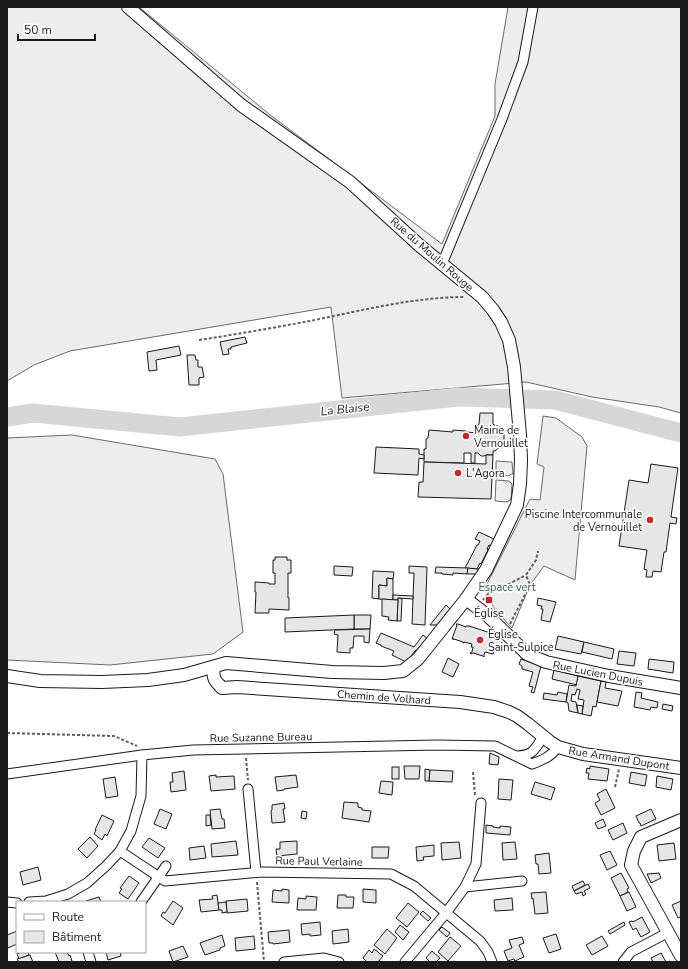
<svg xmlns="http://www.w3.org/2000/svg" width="688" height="969" font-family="'Nunito Sans',sans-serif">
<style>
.built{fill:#ededed;stroke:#6a6a6a}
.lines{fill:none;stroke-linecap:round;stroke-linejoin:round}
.river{stroke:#d7d7d7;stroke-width:19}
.building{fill:#e6e6e6;stroke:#1a1a1a}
.minor-casing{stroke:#1a1a1a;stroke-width:11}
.tertiary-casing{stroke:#1a1a1a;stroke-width:14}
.path{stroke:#5f5f5f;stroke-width:2;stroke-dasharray:3 2;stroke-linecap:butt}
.minor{stroke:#fff;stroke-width:9}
.tertiary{stroke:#fff;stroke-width:12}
.poi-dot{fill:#c62828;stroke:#fff;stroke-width:1.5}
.labels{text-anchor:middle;stroke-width:3;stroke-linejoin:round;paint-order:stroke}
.street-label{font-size:11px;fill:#1a1a1a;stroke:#fff}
.poi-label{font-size:11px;fill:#1a1a1a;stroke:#fff;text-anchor:start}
.park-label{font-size:11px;fill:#2b5a34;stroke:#fff}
.water-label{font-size:12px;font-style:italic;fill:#1a1a1a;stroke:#fff}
</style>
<rect width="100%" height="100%" fill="#fff"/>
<g class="built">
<path d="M 7,7 L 139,7 L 269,114 L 442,244 L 495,116 L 495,84 L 508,7 L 681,7 L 681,413 L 659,407 L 592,397 L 526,382 L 342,398 L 331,307 L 70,351 L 34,365 L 7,381 Z"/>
<path d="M 543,416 L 556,418 L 582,437 L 587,446 L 575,580 L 544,566 L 530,585 L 512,628 L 495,610 L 491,602 L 486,586 L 530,499 L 540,500 L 544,467 L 537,464 Z"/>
<path d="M 72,435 L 215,459 L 223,474 L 243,632 L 213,654 L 110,665 L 7,660 L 7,438 Z"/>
<path d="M 496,461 L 512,462 L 513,474 L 511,474 L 509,476 L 496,475 Z"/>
<path d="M 496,480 L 509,481 L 512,484 L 511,499 L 510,500 L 507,502 L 495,501 Z"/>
</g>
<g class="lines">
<path class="river" d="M 7,417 L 33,413 L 180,427 L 458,397 L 555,400 L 681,433"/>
</g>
<g class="building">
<path d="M 245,337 L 247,343 L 231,347 L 231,349 L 228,349 L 229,354 L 223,355 L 220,342 Z"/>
<path d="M 179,346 L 181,355 L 156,360 L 157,370 L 149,371 L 147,352 Z"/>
<path d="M 187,355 L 195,355 L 196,360 L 198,360 L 198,367 L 202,367 L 204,377 L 199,378 L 199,385 L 189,385 Z"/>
<path d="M 480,413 L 493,413 L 493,424 L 494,425 L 498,425 L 504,433 L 504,443 L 495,451 L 493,451 L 493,455 L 486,455 L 484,456 L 481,456 L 478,453 L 475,453 L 475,463 L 471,463 L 471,453 L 464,453 L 464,463 L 424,462 L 424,449 L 426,449 L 426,439 L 428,438 L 429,430 L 453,432 L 453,430 L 466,431 L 466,432 L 479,433 L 479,429 L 477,426 L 479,424 Z"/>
<path d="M 376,447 L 419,449 L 419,454 L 424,455 L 424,459 L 419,458 L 418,475 L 374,473 Z"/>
<path d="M 486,455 L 493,455 L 491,499 L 418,497 L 419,482 L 423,482 L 424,462 L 486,464 Z"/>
<path d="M 651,464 L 678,468 L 671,517 L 677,518 L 676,524 L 670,523 L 666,552 L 664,552 L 661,572 L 653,571 L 652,577 L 646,577 L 647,570 L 644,569 L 647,550 L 619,546 L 629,480 L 648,483 Z"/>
<path d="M 479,532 L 494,539 L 491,546 L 489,545 L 487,549 L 488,550 L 481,564 L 480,563 L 477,569 L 465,568 L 477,545 L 478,545 L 480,541 L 475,539 Z"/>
<path d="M 275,557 L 287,557 L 287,560 L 291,560 L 291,573 L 288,573 L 288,598 L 289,598 L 289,610 L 269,609 L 269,613 L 255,613 L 256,592 L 255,592 L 255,582 L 269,583 L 269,584 L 275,584 L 275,573 L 273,573 L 273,560 L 275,560 Z"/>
<path d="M 334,566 L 353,567 L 352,576 L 334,575 Z"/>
<path d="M 409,566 L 427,567 L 425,625 L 412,624 L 414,573 L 409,573 Z"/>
<path d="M 436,567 L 468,568 L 467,574 L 453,573 L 453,575 L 442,574 L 442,573 L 435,573 Z"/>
<path d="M 468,568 L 477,569 L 479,569 L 476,574 L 467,574 Z"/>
<path d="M 373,571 L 394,572 L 393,579 L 387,578 L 387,586 L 379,585 L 379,599 L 372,598 Z"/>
<path d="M 387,578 L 393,579 L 393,600 L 379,599 L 379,585 L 387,586 Z"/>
<path d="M 393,595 L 413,596 L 413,599 L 398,598 L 398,600 L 393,600 Z"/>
<path d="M 398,598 L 402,599 L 401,621 L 397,621 Z"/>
<path d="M 538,598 L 556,602 L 550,622 L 541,620 L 543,609 L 541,609 L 542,606 L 537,605 Z"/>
<path d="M 382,599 L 398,600 L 397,621 L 388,620 L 389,617 L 382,616 Z"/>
<path d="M 446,605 L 450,609 L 437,625 L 430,625 Z"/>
<path d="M 354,615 L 371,615 L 370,629 L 354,629 Z"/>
<path d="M 354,615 L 354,629 L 285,632 L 285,618 Z"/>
<path d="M 456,624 L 458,624 L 466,627 L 466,626 L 469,626 L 500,636 L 502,637 L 501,638 L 508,642 L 505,650 L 501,649 L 501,651 L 495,650 L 494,650 L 493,654 L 485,652 L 484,655 L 484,657 L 483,656 L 473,653 L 471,654 L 470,653 L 472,652 L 473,647 L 471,647 L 472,644 L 464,642 L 464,643 L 463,643 L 463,642 L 454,639 L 453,640 L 454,639 L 452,639 L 457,625 Z"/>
<path d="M 370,629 L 369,643 L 364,642 L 364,636 L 354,636 L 353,648 L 350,648 L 350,653 L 337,652 L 338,635 L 334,634 L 335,630 Z"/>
<path d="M 381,633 L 414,647 L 423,635 L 427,638 L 417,650 L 416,650 L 406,662 L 392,655 L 394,651 L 381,646 L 381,645 L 376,643 Z"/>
<path d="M 558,636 L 584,642 L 581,654 L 555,649 Z"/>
<path d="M 584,642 L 614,649 L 612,659 L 582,652 Z"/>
<path d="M 619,651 L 636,653 L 634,666 L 617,664 Z"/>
<path d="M 448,658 L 459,664 L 453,677 L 442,672 Z"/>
<path d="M 521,659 L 541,666 L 534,693 L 531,692 L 533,687 L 529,686 L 533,672 L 522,669 L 522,666 L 519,664 Z"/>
<path d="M 649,659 L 674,662 L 673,673 L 648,669 Z"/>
<path d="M 554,670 L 578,676 L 577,685 L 552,679 Z"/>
<path d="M 578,676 L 601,681 L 596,707 L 593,706 L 591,716 L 582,714 L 584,700 L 578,699 L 580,690 L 577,689 L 575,695 L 572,694 L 571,701 L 576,702 L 578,713 L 569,711 L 568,703 L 566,702 L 569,685 L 576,686 Z"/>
<path d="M 601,681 L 606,682 L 605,688 L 622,691 L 618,706 L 597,702 Z"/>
<path d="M 558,692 L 567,694 L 566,702 L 543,699 L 544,693 L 557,695 Z"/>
<path d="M 636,692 L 642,693 L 641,698 L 658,702 L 657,708 L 651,707 L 650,710 L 634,707 Z"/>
<path d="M 663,704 L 673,706 L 672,711 L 662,709 Z"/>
<path d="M 577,705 L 583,706 L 582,714 L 578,713 Z"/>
<path d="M 490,753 L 499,757 L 498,765 L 489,764 Z"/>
<path d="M 404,766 L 420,766 L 419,779 L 405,779 Z"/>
<path d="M 590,766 L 609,769 L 607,781 L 588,779 L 589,773 L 586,773 L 587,768 L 590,769 Z"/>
<rect x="392" y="767" width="7" height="12"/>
<path d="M 425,769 L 430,770 L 429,781 L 425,781 Z"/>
<path d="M 430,770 L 453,771 L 452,782 L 429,781 Z"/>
<path d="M 184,771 L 186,790 L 171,792 L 170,782 L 173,782 L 172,773 Z"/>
<path d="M 631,772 L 647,775 L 645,786 L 629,783 Z"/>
<path d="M 216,775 L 216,777 L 234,776 L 235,789 L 211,791 L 209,776 Z"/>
<path d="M 296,775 L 298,787 L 284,789 L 284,790 L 277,791 L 275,777 Z"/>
<path d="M 657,776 L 673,779 L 671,790 L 656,787 Z"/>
<path d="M 115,777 L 118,796 L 106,798 L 103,779 Z"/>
<path d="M 499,779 L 513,780 L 511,800 L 498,799 Z"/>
<path d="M 381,781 L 393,782 L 392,795 L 379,793 Z"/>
<path d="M 535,782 L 555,788 L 551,800 L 531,794 Z"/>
<path d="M 606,789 L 615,808 L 601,815 L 595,803 L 600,800 L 597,794 Z"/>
<path d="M 344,802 L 358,803 L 358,807 L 362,808 L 362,810 L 371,811 L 369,822 L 342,818 Z"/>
<path d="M 284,803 L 285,809 L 283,809 L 285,822 L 272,823 L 271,811 L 272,810 L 272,805 Z"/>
<path d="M 160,809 L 172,814 L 166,829 L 154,824 Z"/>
<path d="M 220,809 L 222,819 L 224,819 L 225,828 L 212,829 L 210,810 Z"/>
<path d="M 651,809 L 656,819 L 641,826 L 640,823 L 639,823 L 636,816 Z"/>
<path d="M 302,811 L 307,812 L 306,819 L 301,818 Z"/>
<path d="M 102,815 L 114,821 L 107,836 L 105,834 L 102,840 L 94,834 L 96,830 L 95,830 Z"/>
<path d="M 206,815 L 210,815 L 211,825 L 206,826 Z"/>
<path d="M 603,819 L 606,826 L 598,829 L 595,823 Z"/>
<path d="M 623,823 L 627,833 L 613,840 L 608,830 Z"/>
<path d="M 486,825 L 493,826 L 493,827 L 500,828 L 500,826 L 511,827 L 510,835 L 486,833 Z"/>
<path d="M 90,837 L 98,846 L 87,858 L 78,849 Z"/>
<path d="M 149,838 L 165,848 L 158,858 L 142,847 Z"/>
<path d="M 236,841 L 238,855 L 212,857 L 211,844 Z"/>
<path d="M 297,841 L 297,854 L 277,856 L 276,849 L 280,849 L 280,842 Z"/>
<path d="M 459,842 L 461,858 L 442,860 L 441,843 Z"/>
<path d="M 515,842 L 517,859 L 503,860 L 502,843 Z"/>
<path d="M 674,843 L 676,859 L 659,861 L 657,845 Z"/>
<path d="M 434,845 L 434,856 L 423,857 L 424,860 L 417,861 L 416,847 Z"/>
<path d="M 204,846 L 206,858 L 190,860 L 189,848 Z"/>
<path d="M 372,847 L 389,847 L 388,858 L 372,858 Z"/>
<path d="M 610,851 L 617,865 L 607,870 L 600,855 Z"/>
<path d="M 549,853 L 551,873 L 539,874 L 538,864 L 536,864 L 535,855 Z"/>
<path d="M 38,867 L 41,880 L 23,885 L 20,872 Z"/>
<path d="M 621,873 L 629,888 L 627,889 L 628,892 L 620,896 L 611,878 Z"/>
<path d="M 659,873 L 661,878 L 651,883 L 647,874 Z"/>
<path d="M 129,876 L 139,883 L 128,899 L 119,893 L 122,889 L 120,888 Z"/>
<path d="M 583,881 L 585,885 L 574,891 L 572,886 Z"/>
<path d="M 588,884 L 590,888 L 584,891 L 586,894 L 583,896 L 582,892 L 576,894 L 574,891 Z"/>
<path d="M 282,889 L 289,890 L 289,903 L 272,902 L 273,890 L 282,891 Z"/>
<path d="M 363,889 L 376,890 L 376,903 L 363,902 Z"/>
<path d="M 546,892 L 548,913 L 535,914 L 533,898 L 532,899 L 531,893 Z"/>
<path d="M 629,892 L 636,907 L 627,911 L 620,896 Z"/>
<path d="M 217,895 L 219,910 L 201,912 L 199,900 L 213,899 L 212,896 Z"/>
<path d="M 338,895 L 346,895 L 346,897 L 354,897 L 353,908 L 337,908 Z"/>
<path d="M 306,896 L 317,897 L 316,910 L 297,910 L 298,898 L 306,899 Z"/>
<path d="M 99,897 L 101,902 L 86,902 L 86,901 Z"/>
<path d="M 512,898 L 513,910 L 495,911 L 494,900 Z"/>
<path d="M 247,899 L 248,911 L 227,913 L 226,901 Z"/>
<path d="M 173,901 L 183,908 L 173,925 L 161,916 L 163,912 L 165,913 Z"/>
<path d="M 681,901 L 681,920 L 680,917 L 678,918 L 672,905 Z"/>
<path d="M 226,902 L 227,912 L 222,913 L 222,910 L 219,910 L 218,903 Z"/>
<path d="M 408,903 L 419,912 L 407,927 L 396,918 Z"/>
<path d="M 423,911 L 431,918 L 428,921 L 420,914 Z"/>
<path d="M 642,917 L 650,932 L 641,937 L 636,928 L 633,930 L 629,922 L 632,921 L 633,922 Z"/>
<path d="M 320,922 L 321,935 L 310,936 L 310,934 L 302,935 L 301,924 Z"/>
<path d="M 624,922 L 625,925 L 610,934 L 608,931 Z"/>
<path d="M 400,925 L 409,932 L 403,940 L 395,932 Z"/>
<path d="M 442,927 L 450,933 L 447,937 L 439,930 Z"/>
<path d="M 348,929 L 349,942 L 333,944 L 332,931 Z"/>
<path d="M 387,929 L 397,938 L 385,954 L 374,945 Z"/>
<path d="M 289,930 L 290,942 L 273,944 L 273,943 L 269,943 L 268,932 Z"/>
<path d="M 17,931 L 17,944 L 8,948 L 7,945 L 7,935 Z"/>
<path d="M 556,934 L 561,949 L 549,953 L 543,938 Z"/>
<path d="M 222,935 L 225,946 L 220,948 L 220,950 L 205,955 L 200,943 Z"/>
<path d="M 254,936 L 255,949 L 236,951 L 235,938 Z"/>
<path d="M 602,936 L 608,946 L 592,955 L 586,945 Z"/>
<path d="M 450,937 L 461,946 L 448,961 L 438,952 Z"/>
<path d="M 522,937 L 524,943 L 519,945 L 524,957 L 515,961 L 514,959 L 508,961 L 504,951 L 512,948 L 509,940 Z"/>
<path d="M 183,946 L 188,957 L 173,962 L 169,951 Z"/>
<path d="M 374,949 L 383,956 L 378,962 L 367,962 L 363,958 L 369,950 L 372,953 Z"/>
<path d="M 432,951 L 440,958 L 436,962 L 430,962 L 426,958 Z"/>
<path d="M 22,952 L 28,952 L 29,955 L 19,959 L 17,954 Z"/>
<path d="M 55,952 L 67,952 L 69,956 L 70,955 L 72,961 L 69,962 L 59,962 Z"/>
<path d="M 106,952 L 120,952 L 121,956 L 108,960 Z"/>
<path d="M 661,953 L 666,962 L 653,962 L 651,958 Z"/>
<path d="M 30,955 L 33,962 L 19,962 L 17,959 Z"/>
</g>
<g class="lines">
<g class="minor-casing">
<g id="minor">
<path d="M 442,264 L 502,119 L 523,62 L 533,7"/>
<path d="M 517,756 C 534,755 534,750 543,737"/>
<path d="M 7,774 L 142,755 L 193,750 L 437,745 L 495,746 L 532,764 C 545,759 550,757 558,747"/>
<path d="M 248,789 L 256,872"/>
<path d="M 120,851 L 165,881 L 261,872 L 391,874 L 414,886 L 480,941 L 488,952 L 492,962"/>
<path d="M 465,887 L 476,864 L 481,803"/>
<path d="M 7,902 L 17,903"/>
<path d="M 29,902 L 46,901 L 68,894 L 87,883 L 106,866 L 120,851 L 131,831 L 141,796 L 142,755"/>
<path d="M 141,902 L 166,866"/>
<path d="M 88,952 L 91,962"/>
<path d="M 284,962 L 324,958 L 339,962"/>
<path d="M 405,962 L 446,913 L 465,887 L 522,881"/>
<path d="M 623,962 L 631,952 L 669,932"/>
</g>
</g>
<g class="tertiary-casing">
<g id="tertiary">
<path d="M 466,599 L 487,615 L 527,654 L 546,662 L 609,676 L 681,688"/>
<path d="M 214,667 C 212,678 215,681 222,688 L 237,687 L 460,702 L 494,707 L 509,712 L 517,716 L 528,724 L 550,742 L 558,747 L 583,754 L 681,768"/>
<path d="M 7,676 L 40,681 L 102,682 L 148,680 L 184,675 L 226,663 L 332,672 L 384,673 L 403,671 L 418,659 L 466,599 L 486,570 L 517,505 L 520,484 L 521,460 L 520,435 L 514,367 L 509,340 L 501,322 L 493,310 L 482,297 L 419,245 L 350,182 L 241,105 L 128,7"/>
<path d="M 681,820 L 641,837 L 634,851 L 631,865 L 681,956"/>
</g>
</g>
<g class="path">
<path d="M 199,340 C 232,335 266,329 299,323 C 353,313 409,297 465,297"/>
<path d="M 483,600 L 488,594 L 505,586 L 526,575"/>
<path d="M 510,624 L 530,585 L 526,575 L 536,560 L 538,551"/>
<path d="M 7,733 L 114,736 L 137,746"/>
<path d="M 246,758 L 248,780"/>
<path d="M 473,772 L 475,795"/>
<path d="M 615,787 L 619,769"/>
<path d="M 257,882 L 264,962"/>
</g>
<use href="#minor" class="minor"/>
<use href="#tertiary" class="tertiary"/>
</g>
<g class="poi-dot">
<circle cx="466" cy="436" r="4"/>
<circle cx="458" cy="473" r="4"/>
<circle cx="650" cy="520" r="4"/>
<rect x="485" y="596" width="8" height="8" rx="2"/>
<circle cx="480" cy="640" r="4"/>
</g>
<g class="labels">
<g class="street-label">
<text transform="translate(432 254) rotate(41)" y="4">Rue du Moulin Rouge</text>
<text transform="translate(598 673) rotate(11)" y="4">Rue Lucien Dupuis</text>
<text transform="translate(384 697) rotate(4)" y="4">Chemin de Volhard</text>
<text transform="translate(261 737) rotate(-1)" y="4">Rue Suzanne Bureau</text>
<text transform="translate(619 758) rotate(9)" y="4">Rue Armand Dupont</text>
<text transform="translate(319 861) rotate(1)" y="4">Rue Paul Verlaine</text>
</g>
<g class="poi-label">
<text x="474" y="434">Mairie de<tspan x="474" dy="13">Vernouillet</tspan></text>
<text x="466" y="477">L'Agora</text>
<text x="642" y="518" text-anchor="end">Piscine Intercommunale<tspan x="642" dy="13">de Vernouillet</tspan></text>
<text x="489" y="617" text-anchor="middle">Église</text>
<text x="488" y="638">Église<tspan x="488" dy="13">Saint-Sulpice</tspan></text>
</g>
<g class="park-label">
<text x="507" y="591">Espace vert</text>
</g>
<g class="water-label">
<text transform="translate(345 409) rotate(-6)" y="4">La Blaise</text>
</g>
</g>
<rect width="688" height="969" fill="none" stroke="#1a1a1a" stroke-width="16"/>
<rect x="16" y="901" width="130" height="52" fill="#ffffff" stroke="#a3a3a3"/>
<rect x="24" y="914" width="20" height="6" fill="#ffffff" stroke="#a3a3a3"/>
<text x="52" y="921" font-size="12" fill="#1a1a1a">Route</text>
<rect x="24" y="931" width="20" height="12" fill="#e6e6e6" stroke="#a3a3a3"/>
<text x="52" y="941" font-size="12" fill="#1a1a1a">Bâtiment</text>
<path d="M18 34v6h77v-6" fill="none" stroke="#1a1a1a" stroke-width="2"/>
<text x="24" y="34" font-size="12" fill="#1a1a1a" stroke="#ffffff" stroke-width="3" paint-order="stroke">50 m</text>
</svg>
